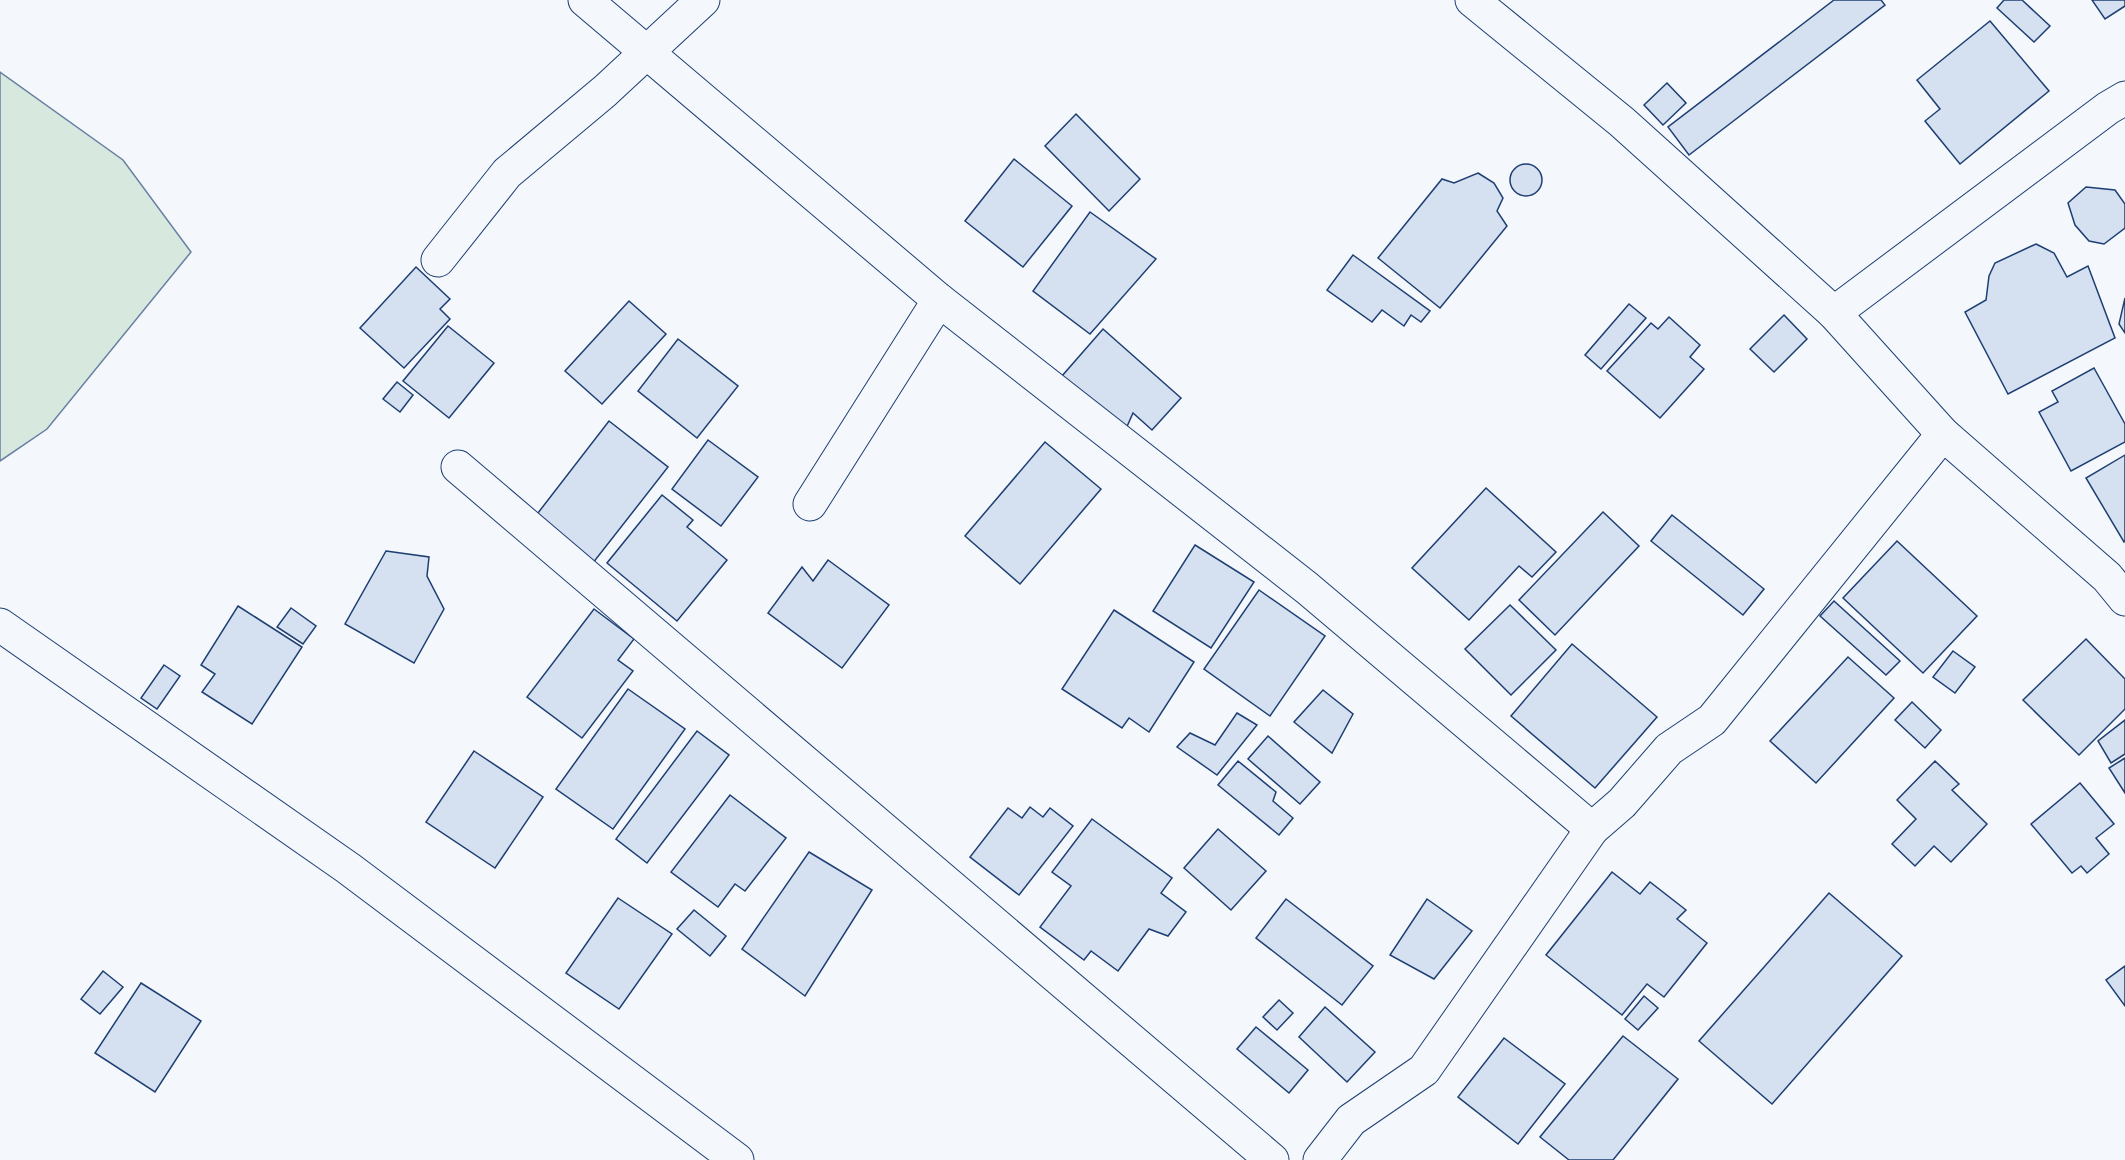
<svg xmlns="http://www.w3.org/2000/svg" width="2125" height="1160" font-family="'PT Sans',sans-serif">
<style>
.green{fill:#d7e8df;stroke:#687fa3;stroke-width:1.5}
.building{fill:#d5e0f0;stroke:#1d3f73;stroke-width:1.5}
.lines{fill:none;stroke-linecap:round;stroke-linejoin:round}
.minor-casing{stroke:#1d3f73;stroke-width:35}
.minor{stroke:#f4f7fb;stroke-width:33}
</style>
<rect width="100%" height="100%" fill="#f4f7fb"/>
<path class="green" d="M 0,72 L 123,160 L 191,252 L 47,429 L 0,461 Z"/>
<g class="building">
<path d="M 1834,0 L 1881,0 L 1885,5 L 1689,155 L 1668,127 Z"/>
<path d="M 2004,0 L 2022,0 L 2050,26 L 2034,42 L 1997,8 Z"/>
<path d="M 2092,0 L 2125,0 L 2125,6 L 2105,19 Z"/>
<path d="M 1990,21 L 2049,91 L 1960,164 L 1925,121 L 1940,109 L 1917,80 Z"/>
<path d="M 1667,83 L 1686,103 L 1663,125 L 1644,105 Z"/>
<path d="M 1076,114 L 1140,179 L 1109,211 L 1045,146 Z"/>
<path d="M 1014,159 L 1072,206 L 1023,267 L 965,221 Z"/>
<circle cx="1526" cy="180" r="16"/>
<path d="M 1478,173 L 1494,183 L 1503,198 L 1497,211 L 1507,226 L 1440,308 L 1378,258 L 1442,179 L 1454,183 Z"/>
<path d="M 2086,187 L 2115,190 L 2125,204 L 2125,228 L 2104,244 L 2089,241 L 2075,225 L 2068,203 Z"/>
<path d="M 1090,212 L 1156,259 L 1090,334 L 1033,291 Z"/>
<path d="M 2036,244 L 2054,253 L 2067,277 L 2088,266 L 2115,338 L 2008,394 L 1965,312 L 1986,300 L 1989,276 L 1995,263 Z"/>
<path d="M 1353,255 L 1430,311 L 1421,322 L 1411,315 L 1404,326 L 1382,310 L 1372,322 L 1327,290 Z"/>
<path d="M 416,267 L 450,299 L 440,309 L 450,319 L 404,368 L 360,328 Z"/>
<path d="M 2125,298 L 2125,333 L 2119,324 Z"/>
<path d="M 629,301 L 666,334 L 602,404 L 565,371 Z"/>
<path d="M 1629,304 L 1646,318 L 1601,369 L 1585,355 Z"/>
<path d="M 1784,315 L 1807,339 L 1774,372 L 1750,349 Z"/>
<path d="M 1669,317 L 1700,345 L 1690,357 L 1704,369 L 1660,418 L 1607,371 L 1651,323 L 1658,329 Z"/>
<path d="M 448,326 L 494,363 L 449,418 L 403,381 Z"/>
<path d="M 1103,329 L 1181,398 L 1152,430 L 1133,413 L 1125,431 L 1062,376 Z"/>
<path d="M 678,339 L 738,386 L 697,438 L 638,391 Z"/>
<path d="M 2094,368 L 2125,424 L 2125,442 L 2071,471 L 2039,412 L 2058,402 L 2052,391 Z"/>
<path d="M 397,382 L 413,395 L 400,412 L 383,399 Z"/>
<path d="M 609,421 L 668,467 L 589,568 L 531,522 Z"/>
<path d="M 708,440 L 758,477 L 721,526 L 672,489 Z"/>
<path d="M 1045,442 L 1101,489 L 1020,584 L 965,536 Z"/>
<path d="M 2125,455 L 2125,541 L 2124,542 L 2086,478 Z"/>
<path d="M 1486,488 L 1556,552 L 1532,577 L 1519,566 L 1469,620 L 1412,568 Z"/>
<path d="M 662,495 L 693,520 L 687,527 L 727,560 L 677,621 L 607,563 Z"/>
<path d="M 1603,512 L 1639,546 L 1555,635 L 1519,600 Z"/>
<path d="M 1672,515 L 1764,589 L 1743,615 L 1651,541 Z"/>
<path d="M 1897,541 L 1977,616 L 1923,673 L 1843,598 Z"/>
<path d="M 1195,545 L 1254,582 L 1211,648 L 1153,611 Z"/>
<path d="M 386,551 L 429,557 L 427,576 L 444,609 L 414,663 L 345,624 Z"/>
<path d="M 828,560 L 889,605 L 842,668 L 768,613 L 802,567 L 813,581 Z"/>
<path d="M 1259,590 L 1325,636 L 1270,716 L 1204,669 Z"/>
<path d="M 1834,601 L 1900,661 L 1886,675 L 1820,616 Z"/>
<path d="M 1510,605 L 1556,650 L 1511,695 L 1465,649 Z"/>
<path d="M 238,606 L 302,647 L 252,724 L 202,692 L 215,674 L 201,665 Z"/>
<path d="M 291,608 L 316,626 L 303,644 L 277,627 Z"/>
<path d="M 594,609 L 634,639 L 618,660 L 633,671 L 582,738 L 527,697 Z"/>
<path d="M 1114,610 L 1194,662 L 1149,732 L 1129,718 L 1122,728 L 1062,689 Z"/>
<path d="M 2086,639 L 2125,679 L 2125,709 L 2079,755 L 2023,700 Z"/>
<path d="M 1572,644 L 1657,717 L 1595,788 L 1511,716 Z"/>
<path d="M 1953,651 L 1975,667 L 1955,693 L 1933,677 Z"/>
<path d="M 1848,657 L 1894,698 L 1816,783 L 1770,741 Z"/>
<path d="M 164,665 L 180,676 L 157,709 L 141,698 Z"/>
<path d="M 628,689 L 685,729 L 613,829 L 556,789 Z"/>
<path d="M 1323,690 L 1353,714 L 1332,753 L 1294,722 Z"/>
<path d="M 1912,702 L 1941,730 L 1925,748 L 1895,720 Z"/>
<path d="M 1237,713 L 1257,725 L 1217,775 L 1177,747 L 1190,733 L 1215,745 Z"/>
<path d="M 2125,720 L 2125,754 L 2111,763 L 2098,741 Z"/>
<path d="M 697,731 L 729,755 L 647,863 L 616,839 Z"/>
<path d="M 1268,736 L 1320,782 L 1300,804 L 1248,759 Z"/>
<path d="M 474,751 L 543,797 L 495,868 L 426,822 Z"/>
<path d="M 2125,758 L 2125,793 L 2109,768 Z"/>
<path d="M 1238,761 L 1276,792 L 1273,801 L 1293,818 L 1279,835 L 1218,785 Z"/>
<path d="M 1935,761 L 1959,784 L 1952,790 L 1987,824 L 1951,862 L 1934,846 L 1915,866 L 1892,844 L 1916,819 L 1897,800 Z"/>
<path d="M 2080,783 L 2114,824 L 2096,838 L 2109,854 L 2087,873 L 2081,866 L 2072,873 L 2031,824 Z"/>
<path d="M 730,795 L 786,838 L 745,891 L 735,884 L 718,907 L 671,872 Z"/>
<path d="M 1030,807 L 1043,817 L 1050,808 L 1073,826 L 1019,895 L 970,857 L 1008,808 L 1022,818 Z"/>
<path d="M 1092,819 L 1172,878 L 1161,893 L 1186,912 L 1168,936 L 1149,929 L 1118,971 L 1091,951 L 1084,960 L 1040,927 L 1071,886 L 1052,872 Z"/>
<path d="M 1218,829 L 1266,871 L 1231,910 L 1184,868 Z"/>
<path d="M 809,852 L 872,890 L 805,996 L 742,949 Z"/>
<path d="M 1612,872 L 1640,894 L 1650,882 L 1686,910 L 1677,919 L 1707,943 L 1664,997 L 1647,984 L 1622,1015 L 1546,955 Z"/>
<path d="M 1829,893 L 1902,956 L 1772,1104 L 1699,1041 Z"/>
<path d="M 618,898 L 672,934 L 619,1009 L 566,973 Z"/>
<path d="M 1286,899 L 1373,966 L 1342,1005 L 1256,938 Z"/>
<path d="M 1427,899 L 1472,931 L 1434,979 L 1390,955 Z"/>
<path d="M 694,910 L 726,936 L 710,956 L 677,929 Z"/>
<path d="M 2125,966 L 2125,1006 L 2106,980 Z"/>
<path d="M 103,971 L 123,987 L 100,1014 L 81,999 Z"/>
<path d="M 141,983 L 201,1021 L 155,1092 L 95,1053 Z"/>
<path d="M 1644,996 L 1658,1008 L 1638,1030 L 1625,1019 Z"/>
<path d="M 1279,1000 L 1293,1013 L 1277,1030 L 1263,1017 Z"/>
<path d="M 1325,1007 L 1375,1052 L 1347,1082 L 1299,1037 Z"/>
<path d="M 1256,1027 L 1308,1070 L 1289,1093 L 1237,1049 Z"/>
<path d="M 1623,1036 L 1678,1079 L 1613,1160 L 1569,1160 L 1540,1137 Z"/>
<path d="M 1504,1038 L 1565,1084 L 1518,1144 L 1458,1097 Z"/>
</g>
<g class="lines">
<g class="minor-casing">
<g id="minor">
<path d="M 585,0 L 939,300 L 1307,588 L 1592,829 L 1622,803 L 1669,749 L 1712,720 L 1943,434"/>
<path d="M 1472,0 L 1622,122 L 1834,313 L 1943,434 L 2107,577 L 2125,599"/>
<path d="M 438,260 L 507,173 L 605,91 L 703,0"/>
<path d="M 1834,313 L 2108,108 L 2125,98"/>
<path d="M 458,467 L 1272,1160"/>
<path d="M 810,504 L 939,300"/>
<path d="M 0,625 L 348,868 L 737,1160"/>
<path d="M 1320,1160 L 1351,1120 L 1424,1070 L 1592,829"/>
</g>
</g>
<use href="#minor" class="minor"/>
</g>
</svg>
